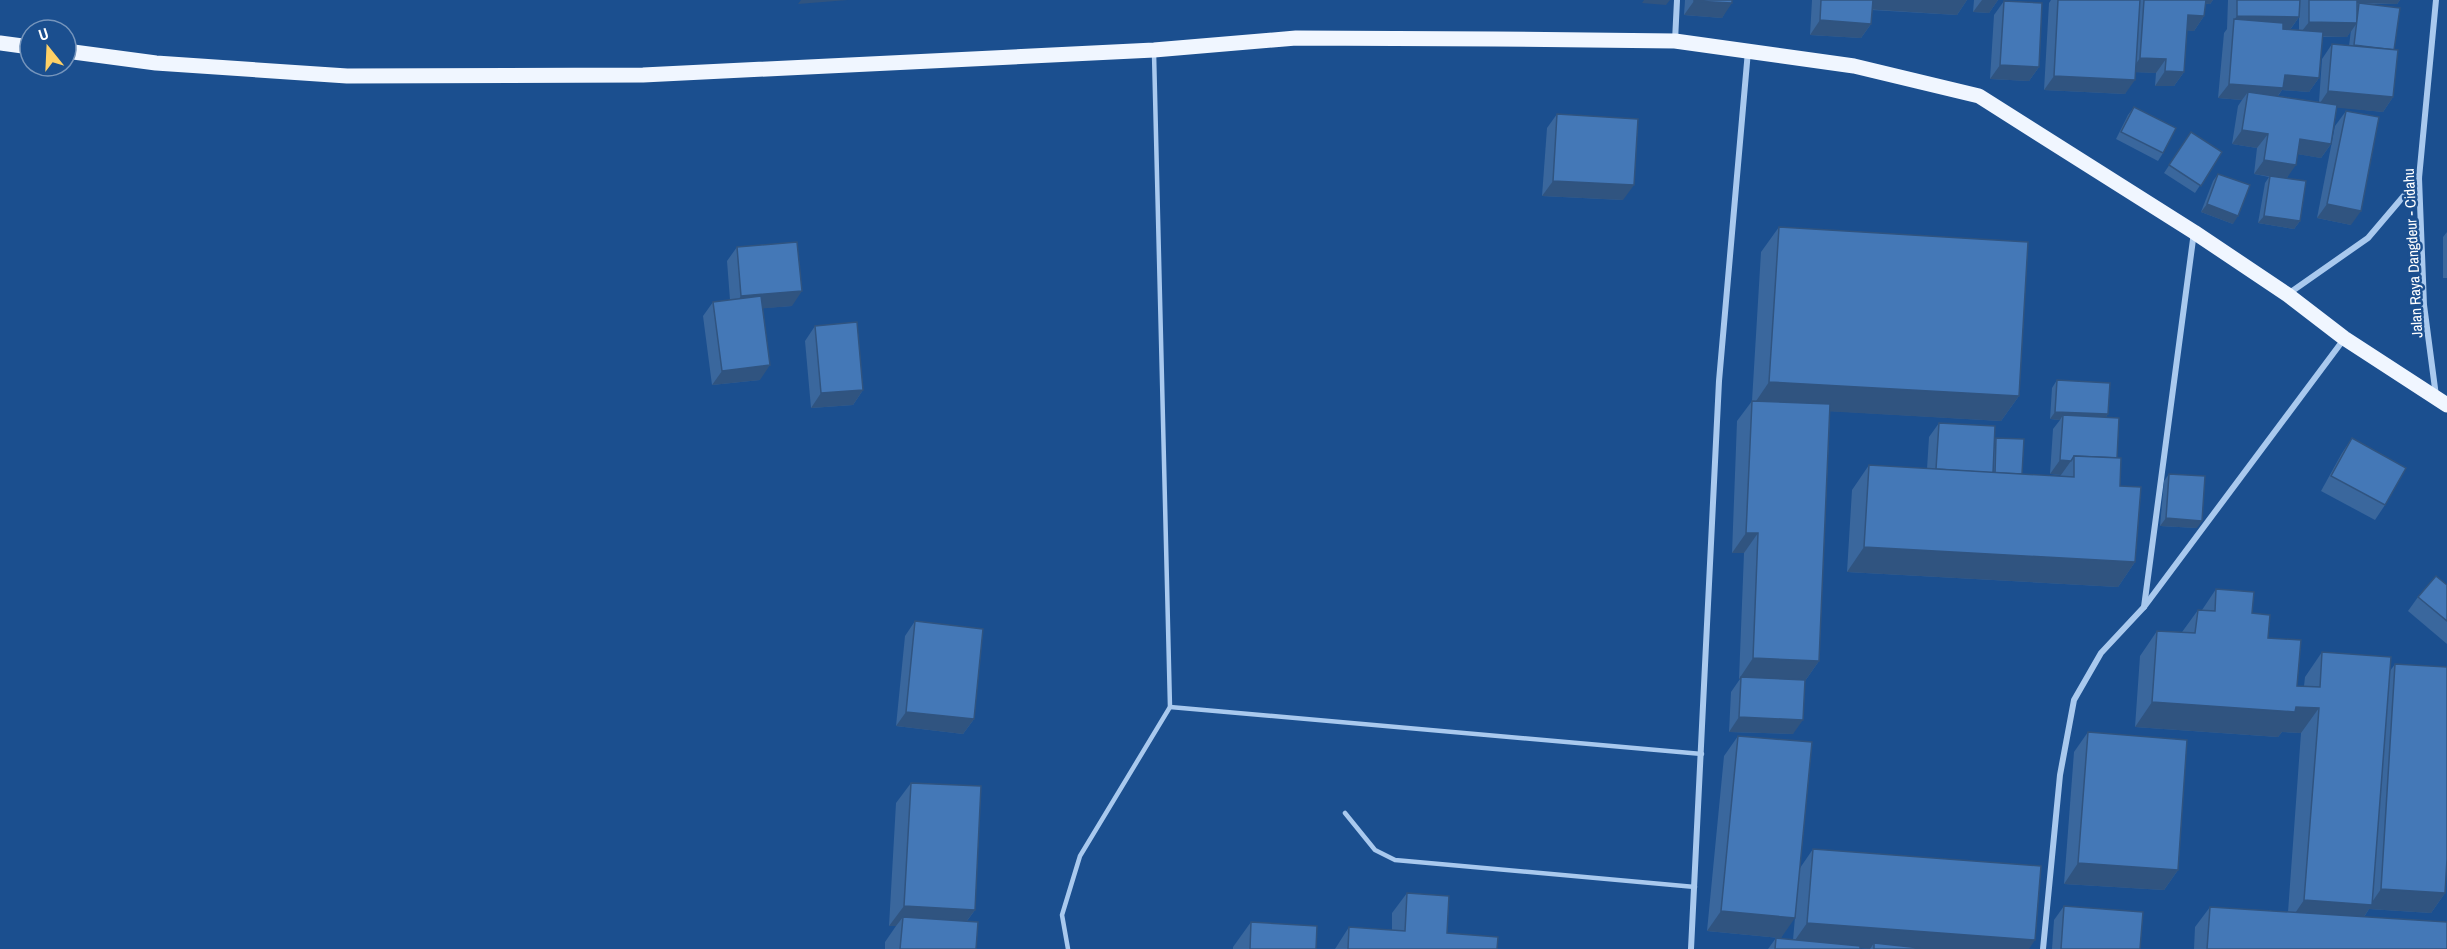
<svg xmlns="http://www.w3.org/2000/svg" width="2447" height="949" font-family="'Archivo Narrow',sans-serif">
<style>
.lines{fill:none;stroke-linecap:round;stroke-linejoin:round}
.service{stroke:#a9c9ee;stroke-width:4.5}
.minor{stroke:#a9c9ee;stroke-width:6}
.primary{stroke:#f0f6ff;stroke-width:15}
.wall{fill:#3a679d;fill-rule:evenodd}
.shaded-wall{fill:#305480}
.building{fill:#4478b7;stroke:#305480;stroke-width:1.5}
.labels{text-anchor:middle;stroke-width:5;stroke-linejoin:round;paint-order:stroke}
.street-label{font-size:15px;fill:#fff;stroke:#1b4f8f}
</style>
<rect width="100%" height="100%" fill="#1b4f8f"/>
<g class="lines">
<g class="service">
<path d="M 1170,707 L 1702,754"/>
<path d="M 1345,813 L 1375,850 L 1395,860 L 1695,887"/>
<path d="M 1068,949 L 1062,915 L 1080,856 L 1170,707 L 1154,53"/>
</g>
<g class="minor">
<path d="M 1675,41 L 1677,0"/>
<path d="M 2288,294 L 2368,238 L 2419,178"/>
<path d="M 2436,396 L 2424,305 L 2419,178 L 2436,0"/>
<path d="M 2144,607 L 2344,339"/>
<path d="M 1691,949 L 1719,381 L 1748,51"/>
<path d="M 2043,949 L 2060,775 L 2074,700 L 2101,653 L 2144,607 L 2194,232"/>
</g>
<g class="primary">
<path d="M 0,43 L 30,47"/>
<path d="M 66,51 L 156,63 L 347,76 L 643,75 L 1154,50 L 1296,38 L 1495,39 L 1675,41 L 1854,66 L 1979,96 L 2194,232 L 2288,295 L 2344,338 L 2447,405"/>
</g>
</g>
<g class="wall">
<path d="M 1685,0 L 1732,0 L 1722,18 L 1684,15 Z"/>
<path d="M 1812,0 L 1967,0 L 1957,15 L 1872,10 L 1871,24 L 1861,38 L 1810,35 Z"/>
<path d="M 1974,0 L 1998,0 L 1989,13 L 1973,12 Z"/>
<path d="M 2051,0 L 2213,0 L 2210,4 L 2205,4 L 2204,16 L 2194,31 L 2187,30 L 2184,72 L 2174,86 L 2155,86 L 2156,73 L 2135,72 L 2125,94 L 2044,90 L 2049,3 Z"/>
<path d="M 2228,0 L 2400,0 L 2397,4 L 2367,4 L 2394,50 L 2393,97 L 2383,112 L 2337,107 L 2331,144 L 2321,158 L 2298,154 L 2287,178 L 2300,221 L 2294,229 L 2258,223 L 2265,183 L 2269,177 L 2254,174 L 2257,148 L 2232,144 L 2238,106 L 2242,100 L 2218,98 L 2224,33 L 2227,29 ZM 2299,17 L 2299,30 L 2290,30 ZM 2351,30 L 2349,46 L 2332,44 L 2322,59 L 2319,102 L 2278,96 L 2282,90 L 2309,92 L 2319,78 L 2322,37 L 2347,37 Z"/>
<path d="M 2004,1 L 2039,67 L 2029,81 L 1990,79 L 1994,15 Z"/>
<path d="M 2134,107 L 2163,153 L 2158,161 L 2116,139 L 2128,115 Z"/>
<path d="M 2346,111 L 2351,225 L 2317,218 L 2335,126 Z"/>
<path d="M 1557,114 L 1623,200 L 1542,196 L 1547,128 Z"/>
<path d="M 2191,132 L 2222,152 L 2195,193 L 2164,173 Z"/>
<path d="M 2218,174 L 2233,224 L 2201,212 L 2213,181 Z"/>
<path d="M 1779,227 L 2019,396 L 2001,421 L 1830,411 L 1819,661 L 1805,681 L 1793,734 L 1729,732 L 1731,692 L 1740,679 L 1739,679 L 1744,553 L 1732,553 L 1737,421 L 1752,401 L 1761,252 Z"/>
<path d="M 2447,232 L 2447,278 L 2443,278 L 2443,237 Z"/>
<path d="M 737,247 L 792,306 L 763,308 L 760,380 L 712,385 L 703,316 L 713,302 L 730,300 L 727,261 Z"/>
<path d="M 815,326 L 863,390 L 853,405 L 811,408 L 805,341 Z"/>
<path d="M 2057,380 L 2108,414 L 2106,417 L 2117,458 L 2120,486 L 2135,562 L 2118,587 L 1847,572 L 1852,490 L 1869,465 L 1927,469 L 1929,437 L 1939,423 L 1995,440 L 1996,438 L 2022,474 L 2060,476 L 2061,475 L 2050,474 L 2053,429 L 2060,420 L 2050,419 L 2052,388 Z"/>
<path d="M 2352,438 L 2385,505 L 2375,520 L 2321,491 L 2342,453 Z"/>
<path d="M 2169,474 L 2197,528 L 2160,526 L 2164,481 Z"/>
<path d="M 2447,585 L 2447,644 L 2408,611 L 2418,597 Z"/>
<path d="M 2216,589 L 2252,613 L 2297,686 L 2304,686 L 2305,677 L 2322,652 L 2390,671 L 2395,664 L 2445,893 L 2431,913 L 2369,909 L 2364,917 L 2447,949 L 2194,949 L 2195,927 L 2210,907 L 2288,912 L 2301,733 L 2282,732 L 2278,737 L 2135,727 L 2140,656 L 2157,631 L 2182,632 L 2198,610 L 2202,610 Z"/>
<path d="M 915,621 L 974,719 L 963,734 L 896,726 L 905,636 Z"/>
<path d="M 2088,732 L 2178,870 L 2164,890 L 2064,884 L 2074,752 Z"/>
<path d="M 1738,736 L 1800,868 L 1813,849 L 2029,949 L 1870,949 L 1860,948 L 1860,949 L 1768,949 L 1776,938 L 1793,940 L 1796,906 L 1781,938 L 1707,931 L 1724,756 Z"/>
<path d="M 911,783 L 975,910 L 967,921 L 976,949 L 885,949 L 885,942 L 896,926 L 889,926 L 896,803 Z"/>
<path d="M 1407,893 L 1447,933 L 1497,949 L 1335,949 L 1349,927 L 1392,930 L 1392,913 Z"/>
<path d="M 2064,906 L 2140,949 L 2052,949 L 2054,920 Z"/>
<path d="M 1251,922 L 1316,949 L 1233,949 L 1233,947 Z"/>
</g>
<g class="shaded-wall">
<path d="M 801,0 L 848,0 L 798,4 Z"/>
<path d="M 1644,0 L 1670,0 L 1666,5 L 1642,3 Z"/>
<path d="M 1871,0 L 1967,0 L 1957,15 L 1864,9 Z"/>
<path d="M 1982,0 L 1998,0 L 1989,13 L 1973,12 Z"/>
<path d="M 2157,0 L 2213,0 L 2210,4 L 2156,1 Z"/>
<path d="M 2357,0 L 2400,0 L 2397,4 L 2355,3 Z"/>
<path d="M 1694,1 L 1732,3 L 1722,18 L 1684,15 Z"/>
<path d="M 2188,15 L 2204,16 L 2194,31 L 2178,30 Z"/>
<path d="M 2237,16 L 2299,17 L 2289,31 L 2234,20 Z"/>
<path d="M 1820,20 L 1871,24 L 1861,38 L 1810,35 Z"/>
<path d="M 2309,22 L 2357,23 L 2347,37 L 2298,36 Z"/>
<path d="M 2140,58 L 2166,59 L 2156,73 L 2130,72 Z"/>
<path d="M 2000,65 L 2039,67 L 2029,81 L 1990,79 Z"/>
<path d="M 2165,71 L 2184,72 L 2174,86 L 2155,86 Z"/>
<path d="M 2285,75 L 2319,78 L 2309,92 L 2282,90 L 2273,102 L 2248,92 L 2242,100 L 2218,98 L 2229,84 Z"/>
<path d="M 2054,76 L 2135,80 L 2125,94 L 2044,90 Z"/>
<path d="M 2328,91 L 2393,97 L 2383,112 L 2318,106 Z"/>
<path d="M 2242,130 L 2268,134 L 2257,148 L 2232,144 Z"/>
<path d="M 2300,139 L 2331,144 L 2321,158 L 2290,153 Z"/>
<path d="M 2264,160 L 2296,165 L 2286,179 L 2254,174 Z"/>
<path d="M 1553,181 L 1634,185 L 1623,200 L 1542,196 Z"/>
<path d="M 2207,204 L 2238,216 L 2233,224 L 2201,212 Z"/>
<path d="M 2327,204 L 2361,211 L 2351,225 L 2317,218 Z"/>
<path d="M 2264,216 L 2300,221 L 2294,229 L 2258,223 Z"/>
<path d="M 802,291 L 792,306 L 731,311 L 741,296 Z"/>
<path d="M 770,365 L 760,380 L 712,385 L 722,371 Z"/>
<path d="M 1769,382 L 2019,396 L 2001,421 L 1752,407 Z"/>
<path d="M 863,390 L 853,405 L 811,408 L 821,393 Z"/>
<path d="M 2055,412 L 2108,414 L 2102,422 L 2063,415 L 2060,420 L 2050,419 Z"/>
<path d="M 2060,460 L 2071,461 L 2061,475 L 2050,474 Z"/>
<path d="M 2166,518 L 2202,521 L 2197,528 L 2160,526 Z"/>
<path d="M 1746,533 L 1758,533 L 1744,553 L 1732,553 Z"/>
<path d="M 1864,547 L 2135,562 L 2118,587 L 1847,572 Z"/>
<path d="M 1753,658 L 1819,661 L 1805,681 L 1739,679 Z"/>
<path d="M 2152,702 L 2296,707 L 2319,708 L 2301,733 L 2282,732 L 2278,737 L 2135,727 Z"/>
<path d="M 906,712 L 974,719 L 963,734 L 896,726 Z"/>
<path d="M 1739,717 L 1803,720 L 1793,734 L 1729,732 Z"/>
<path d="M 2078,863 L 2178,870 L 2164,890 L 2064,884 Z"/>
<path d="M 2381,889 L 2445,893 L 2431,913 L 2369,909 L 2355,930 L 2287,925 L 2304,900 L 2370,905 Z"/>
<path d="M 904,906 L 975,910 L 960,930 L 903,917 L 896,926 L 889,926 Z"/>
<path d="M 1721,911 L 1795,918 L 1781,938 L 1707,931 Z"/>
<path d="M 1807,923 L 2035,940 L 2029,949 L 1874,949 L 1874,943 L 1870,949 L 1793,943 Z"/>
</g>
<g class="building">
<path d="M 1694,0 L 1732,0 L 1732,3 L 1694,1 Z"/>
<path d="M 1821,0 L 1873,0 L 1871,24 L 1820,20 Z"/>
<path d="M 2058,0 L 2140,0 L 2135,80 L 2054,76 Z"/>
<path d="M 2144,0 L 2206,0 L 2204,16 L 2188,15 L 2184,72 L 2165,71 L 2166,59 L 2140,58 Z"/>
<path d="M 2237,0 L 2300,0 L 2299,17 L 2237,16 Z"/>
<path d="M 2309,0 L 2357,0 L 2357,23 L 2309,22 Z"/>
<path d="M 2004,1 L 2042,3 L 2039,67 L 2000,65 Z"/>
<path d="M 2359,3 L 2400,8 L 2394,50 L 2354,45 Z"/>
<path d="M 2234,19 L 2283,23 L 2283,29 L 2323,32 L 2319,78 L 2285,75 L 2283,88 L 2229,84 Z"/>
<path d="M 2332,44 L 2398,50 L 2393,97 L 2328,91 Z"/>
<path d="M 2248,92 L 2337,105 L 2331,144 L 2300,139 L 2296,165 L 2264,160 L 2268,134 L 2242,130 Z"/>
<path d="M 2134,107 L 2176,128 L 2163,153 L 2121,132 Z"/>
<path d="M 2346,111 L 2379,117 L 2361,211 L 2327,204 Z"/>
<path d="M 1557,114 L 1638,119 L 1634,185 L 1553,181 Z"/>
<path d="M 2191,132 L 2222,152 L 2201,186 L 2169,165 Z"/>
<path d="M 2218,174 L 2250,185 L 2238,216 L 2207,204 Z"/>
<path d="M 2270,176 L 2306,181 L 2300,221 L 2264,216 Z"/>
<path d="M 1779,227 L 2028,242 L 2019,396 L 1769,382 Z"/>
<path d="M 797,242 L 802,291 L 741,296 L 737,247 Z"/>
<path d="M 761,296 L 770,365 L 722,371 L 713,302 Z"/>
<path d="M 857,322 L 863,390 L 821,393 L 815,326 Z"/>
<path d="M 2057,380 L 2110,383 L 2108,414 L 2055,412 Z"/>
<path d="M 1752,401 L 1830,404 L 1819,661 L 1753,658 L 1758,533 L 1746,533 Z"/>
<path d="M 2063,415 L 2119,418 L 2117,458 L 2074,456 L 2071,461 L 2060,460 Z"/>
<path d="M 1939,423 L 1995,426 L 1993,473 L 1936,469 Z"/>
<path d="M 1996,438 L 2024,439 L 2022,474 L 1995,473 Z"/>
<path d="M 2352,438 L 2406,468 L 2385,505 L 2331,476 Z"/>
<path d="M 2074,456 L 2121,458 L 2120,486 L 2141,487 L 2135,562 L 1864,547 L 1869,465 L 2074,477 Z"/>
<path d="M 2169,474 L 2205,476 L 2202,521 L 2166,518 Z"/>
<path d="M 2436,576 L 2447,585 L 2447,621 L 2418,597 Z"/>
<path d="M 2216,589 L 2254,592 L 2252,613 L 2270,615 L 2268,638 L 2301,640 L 2297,686 L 2320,687 L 2322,652 L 2391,657 L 2372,905 L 2304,900 L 2319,708 L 2296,707 L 2295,712 L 2152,702 L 2157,631 L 2195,633 L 2198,610 L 2215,611 Z"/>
<path d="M 915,621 L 983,629 L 974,719 L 906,712 Z"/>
<path d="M 2395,664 L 2447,667 L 2447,859 L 2445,893 L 2381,889 Z"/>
<path d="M 1741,677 L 1805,680 L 1803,720 L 1739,717 Z"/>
<path d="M 2088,732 L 2187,740 L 2178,870 L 2078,863 Z"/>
<path d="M 1738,736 L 1812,742 L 1795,918 L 1721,911 Z"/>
<path d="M 911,783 L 981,786 L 975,910 L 904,906 Z"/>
<path d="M 1813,849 L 2041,866 L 2035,940 L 1807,923 Z"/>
<path d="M 1407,893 L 1449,896 L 1447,933 L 1498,937 L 1497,949 L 1348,949 L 1349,927 L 1405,931 Z"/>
<path d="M 2064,906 L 2143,912 L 2140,949 L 2061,949 Z"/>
<path d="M 2210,907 L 2447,922 L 2447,949 L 2207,949 Z"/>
<path d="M 903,917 L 978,922 L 976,949 L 900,949 Z"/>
<path d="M 1251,922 L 1317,926 L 1316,949 L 1250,949 Z"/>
<path d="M 1776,938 L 1860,946 L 1860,949 L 1775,949 Z"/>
<path d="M 1874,943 L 1920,948 L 1920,949 L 1874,949 Z"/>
</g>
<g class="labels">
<g class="street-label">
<text transform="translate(2413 253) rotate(-93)" y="5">Jalan Raya Dangdeur - Cidahu</text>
</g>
</g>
<g transform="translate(48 48) rotate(342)"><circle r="28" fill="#1b4f8f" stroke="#7695bc" stroke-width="1.5"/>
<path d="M0-4.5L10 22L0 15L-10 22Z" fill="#ffd166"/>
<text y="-9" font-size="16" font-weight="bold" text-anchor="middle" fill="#ffffff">U</text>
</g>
</svg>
